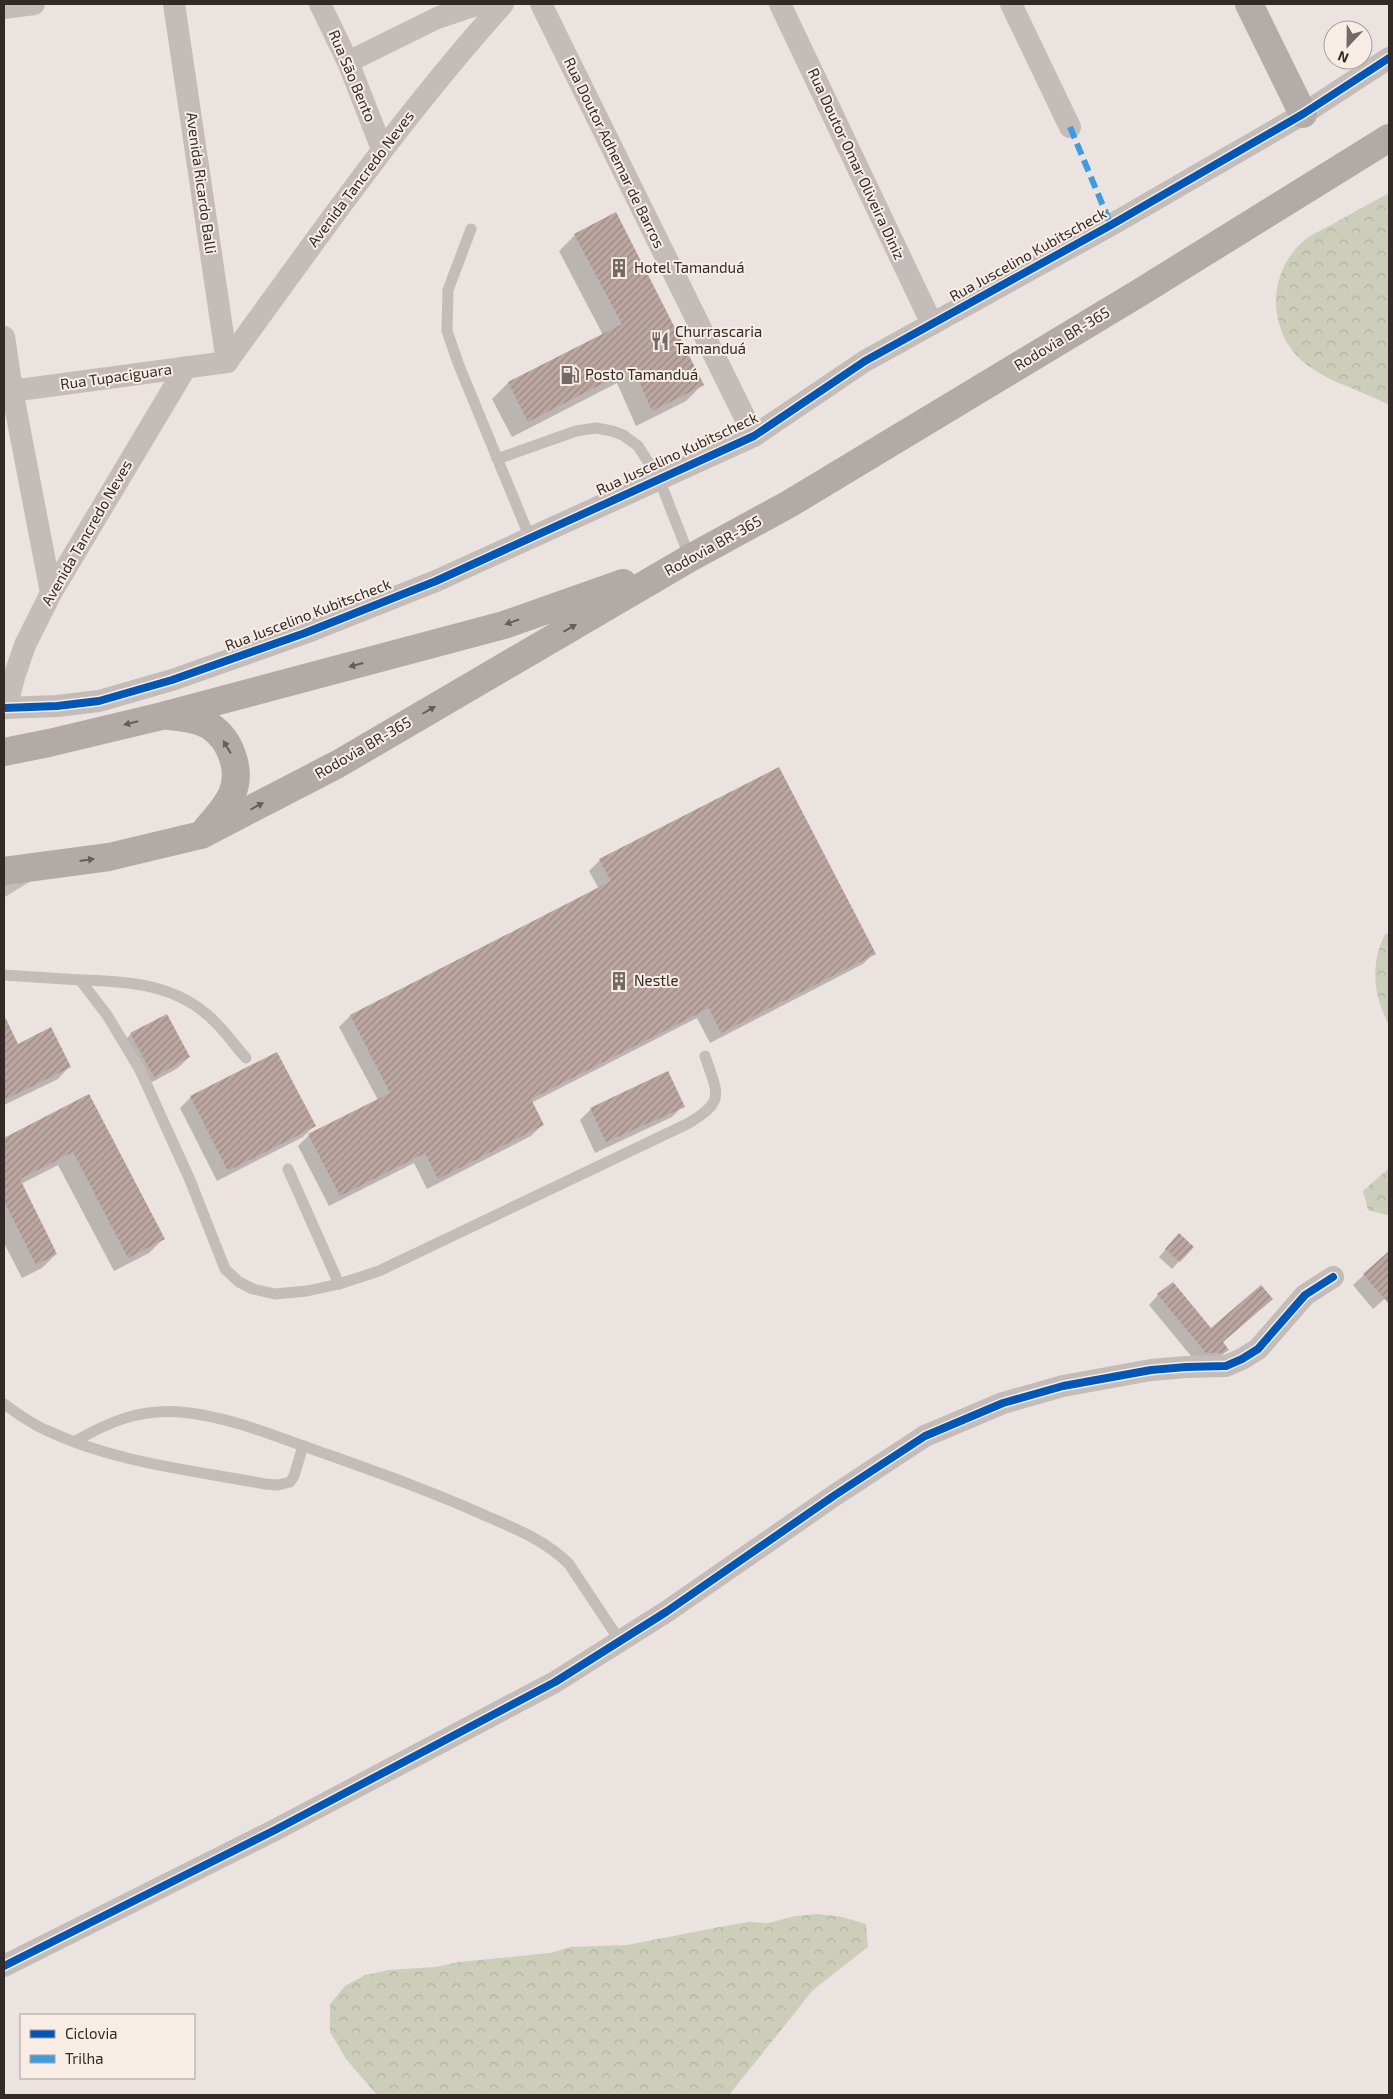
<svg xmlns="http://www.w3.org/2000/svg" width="1393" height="2099" font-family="'Exo 2',sans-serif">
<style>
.forest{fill:url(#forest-crowns)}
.shadow{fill:#0003}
.building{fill:url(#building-hatch)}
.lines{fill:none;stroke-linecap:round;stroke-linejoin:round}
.lane{stroke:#c3bcb8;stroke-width:11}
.street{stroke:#c3bcb8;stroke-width:22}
.secondary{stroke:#b4aca8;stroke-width:28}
.primary{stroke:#b2aaa7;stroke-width:28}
.quiet{stroke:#3e9ce0;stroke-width:6;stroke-dasharray:12 6;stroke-linecap:butt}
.cycleway-casing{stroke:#f7ede5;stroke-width:11}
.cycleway{stroke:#0057b8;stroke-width:8}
.oneway{fill:#665d5a}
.labels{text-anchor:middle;stroke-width:4;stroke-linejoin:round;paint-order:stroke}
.street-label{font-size:15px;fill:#332927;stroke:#f7ede5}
.poi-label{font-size:15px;fill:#332927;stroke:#f7ede5;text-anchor:start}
</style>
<defs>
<pattern id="forest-crowns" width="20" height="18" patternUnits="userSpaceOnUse" patternTransform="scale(1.25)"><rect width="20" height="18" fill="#cdceba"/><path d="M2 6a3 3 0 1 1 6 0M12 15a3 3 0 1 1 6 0" fill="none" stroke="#b0b1a0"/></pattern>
<pattern id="building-hatch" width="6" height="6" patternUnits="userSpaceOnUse" patternTransform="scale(1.25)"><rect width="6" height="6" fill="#bca6a1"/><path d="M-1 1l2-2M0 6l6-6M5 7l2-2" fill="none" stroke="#998783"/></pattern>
</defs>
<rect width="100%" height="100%" fill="#eae3df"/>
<g class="forest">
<path d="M 1389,193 L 1389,405 C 1363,391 1331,383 1307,365 C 1290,352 1280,334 1277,314 C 1272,287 1284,256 1306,239 C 1314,233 1324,229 1333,224 C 1351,214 1370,203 1389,193 Z"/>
<path d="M 1389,933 L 1389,1025 C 1373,995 1370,964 1385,934 Z"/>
<path d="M 1389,1168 L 1389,1215 L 1387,1215 L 1368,1210 L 1363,1191 Z"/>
<path d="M 818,1914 L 842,1917 L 866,1924 L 868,1947 L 813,1990 L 729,2095 L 377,2095 L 346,2059 L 330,2032 L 330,2004 L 345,1986 L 365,1975 L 389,1970 L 435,1967 L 459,1962 L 550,1953 L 571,1947 L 627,1945 L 725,1926 L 748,1922 L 769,1923 L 795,1916 Z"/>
</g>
<g class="shadow">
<path d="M 575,235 L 702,385 L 686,401 L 636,426 L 617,383 L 512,437 L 492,399 L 508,383 L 603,335 L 559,251 Z"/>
<path d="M 600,860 L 874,953 L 863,964 L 710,1043 L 697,1018 L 531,1103 L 542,1125 L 531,1136 L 427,1189 L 414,1163 L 329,1206 L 298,1146 L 309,1135 L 378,1100 L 339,1027 L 350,1016 L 599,889 L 589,871 Z"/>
<path d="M 4,1018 L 18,1045 L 70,1066 L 58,1079 L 4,1105 Z"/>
<path d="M 131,1034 L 189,1057 L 178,1068 L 143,1087 L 120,1045 Z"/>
<path d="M 277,1053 L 314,1126 L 303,1137 L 217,1181 L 180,1108 L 191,1097 Z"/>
<path d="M 89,1096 L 163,1239 L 149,1253 L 114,1271 L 58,1165 L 21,1184 L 56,1254 L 42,1268 L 22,1278 L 4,1243 L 4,1139 Z"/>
<path d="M 683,1106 L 672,1117 L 595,1153 L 580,1120 L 591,1109 Z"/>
<path d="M 1172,1242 L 1192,1247 L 1172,1269 L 1159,1257 Z"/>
<path d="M 1389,1252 L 1389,1295 L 1373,1309 L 1353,1285 Z"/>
<path d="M 1158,1295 L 1211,1330 L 1228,1350 L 1218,1359 L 1196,1362 L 1149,1305 Z"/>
</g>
<g class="building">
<path d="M 616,212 L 704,385 L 652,411 L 633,368 L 528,422 L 508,382 L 622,324 L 574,234 Z"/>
<path d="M 779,767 L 876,954 L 721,1033 L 709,1008 L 531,1099 L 544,1125 L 438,1179 L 425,1153 L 340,1196 L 308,1134 L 390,1093 L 350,1015 L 611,881 L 599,859 Z"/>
<path d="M 167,1014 L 190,1057 L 154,1077 L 130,1033 Z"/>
<path d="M 4,1015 L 18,1044 L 51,1027 L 71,1067 L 4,1100 Z"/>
<path d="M 277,1052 L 316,1126 L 228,1171 L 190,1096 Z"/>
<path d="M 668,1071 L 685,1107 L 606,1142 L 590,1108 Z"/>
<path d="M 89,1094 L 165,1239 L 128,1258 L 73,1152 L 20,1179 L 57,1254 L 36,1265 L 4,1201 L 4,1138 Z"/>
<path d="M 1179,1233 L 1194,1247 L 1180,1262 L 1165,1249 Z"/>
<path d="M 1389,1251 L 1389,1304 L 1363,1274 Z"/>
<path d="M 1173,1282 L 1211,1328 L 1261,1285 L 1273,1299 L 1223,1342 L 1229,1350 L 1223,1353 L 1206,1353 L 1157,1294 Z"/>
</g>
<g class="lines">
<g class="lane">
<path d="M 471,229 L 448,290 L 447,331 L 458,363 L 530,538"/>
<path d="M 497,459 L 576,431 L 596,428 L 612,431 L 623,435 L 638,446 L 659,479 L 690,558"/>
<path d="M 4,891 L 30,875"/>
<path d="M 4,975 L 80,980 L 107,1015 L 140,1070 L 190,1180 L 225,1269 L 239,1282 L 253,1289 L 275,1294 L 307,1291 L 339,1284 L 379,1271 L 687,1124 C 726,1101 718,1095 705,1056"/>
<path d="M 80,980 C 127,981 177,984 213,1020 C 225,1031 235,1046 246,1058"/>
<path d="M 288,1169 L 339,1284"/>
<path d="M 4,1404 C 17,1413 31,1424 46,1430 C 115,1463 192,1470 265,1484 L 278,1485 L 290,1482 L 294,1476 L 303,1446"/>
<path d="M 74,1442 C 108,1422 139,1409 180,1412 C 231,1416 281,1439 329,1455 C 382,1474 433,1492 484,1515 C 514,1528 545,1540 569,1564 L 620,1641"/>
</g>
<g class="street">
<path d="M 174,4 L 227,362"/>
<path d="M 320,4 L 348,62 L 382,149"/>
<path d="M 541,4 L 754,436"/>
<path d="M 780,4 L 932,324"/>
<path d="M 1011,4 L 1070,127"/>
<path d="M 4,8 L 34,4"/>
<path d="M 348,62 L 437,18 L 479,4"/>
<path d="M 4,337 L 12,390 L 51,593"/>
<path d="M 227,362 C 316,240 402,116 503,4"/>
<path d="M 4,392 L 227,362"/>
<path d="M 4,708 L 57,706 L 99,701 L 172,680 L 305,633 L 436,581 L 754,436 L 865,361 L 1111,225 L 1303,114 L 1389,58"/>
<path d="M 6,708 L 15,674 L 25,645 L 51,593 L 186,367"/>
<path d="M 4,1966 L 275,1830 L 555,1682 L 666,1612 L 835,1495 L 925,1436 L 1003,1403 L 1063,1386 L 1151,1370 L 1186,1367 L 1226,1366 L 1242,1359 L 1258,1349 L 1305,1295 L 1333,1277"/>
</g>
<path class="secondary" d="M 1249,4 L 1303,114"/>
<g class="primary">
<path d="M 169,716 C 183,717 198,719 210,726 C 231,740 242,771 232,794 C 226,807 216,818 207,828"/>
<path d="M 4,752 L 49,743 L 162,716 L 504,625 L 623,583"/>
<path d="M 4,871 L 109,857 L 201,835 L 338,764 L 690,558 L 789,504 L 1139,293 L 1389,138"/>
</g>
<path class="quiet" d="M 1070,127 L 1111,225"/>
<g class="cycleway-casing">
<g id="cycleway">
<path d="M 4,708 L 57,706 L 99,701 L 172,680 L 305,633 L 436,581 L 754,436 L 865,361 L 1111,225 L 1303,114 L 1389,58"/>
<path d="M 4,1966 L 275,1830 L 555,1682 L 666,1612 L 835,1495 L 925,1436 L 1003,1403 L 1063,1386 L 1151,1370 L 1186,1367 L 1226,1366 L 1242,1359 L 1258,1349 L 1305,1295 L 1333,1277"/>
</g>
</g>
<use href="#cycleway" class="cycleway"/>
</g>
<defs><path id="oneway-solid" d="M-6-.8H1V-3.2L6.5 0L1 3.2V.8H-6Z" transform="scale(1.25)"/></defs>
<g class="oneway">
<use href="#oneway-solid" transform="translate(512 622) rotate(161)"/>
<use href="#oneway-solid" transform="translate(570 628) rotate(-30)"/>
<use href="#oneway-solid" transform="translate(356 665) rotate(165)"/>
<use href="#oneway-solid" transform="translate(429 710) rotate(-30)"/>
<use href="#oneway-solid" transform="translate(131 723) rotate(166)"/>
<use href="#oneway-solid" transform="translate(227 747) rotate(-121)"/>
<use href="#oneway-solid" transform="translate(257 806) rotate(-28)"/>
<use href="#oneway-solid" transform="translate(87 860) rotate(-8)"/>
</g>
<defs>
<g id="building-bare" transform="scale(1.5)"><path d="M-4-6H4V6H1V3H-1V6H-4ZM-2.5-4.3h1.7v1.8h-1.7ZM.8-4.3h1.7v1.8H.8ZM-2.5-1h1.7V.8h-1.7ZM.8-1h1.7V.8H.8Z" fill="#736a67" stroke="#f7ede5" stroke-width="2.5" paint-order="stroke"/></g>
<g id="restaurant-bare" transform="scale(1.5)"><path d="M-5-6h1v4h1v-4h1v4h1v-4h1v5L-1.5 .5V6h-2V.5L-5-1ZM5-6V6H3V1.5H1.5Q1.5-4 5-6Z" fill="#736a67" stroke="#f7ede5" stroke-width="2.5" paint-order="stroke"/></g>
<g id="fuel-bare" transform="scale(1.5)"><path d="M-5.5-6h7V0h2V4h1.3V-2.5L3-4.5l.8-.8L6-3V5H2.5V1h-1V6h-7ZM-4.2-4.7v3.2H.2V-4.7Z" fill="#736a67" stroke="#f7ede5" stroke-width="2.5" paint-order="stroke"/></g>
</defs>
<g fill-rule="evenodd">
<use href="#building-bare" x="619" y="268"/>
<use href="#restaurant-bare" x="660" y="341"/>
<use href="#fuel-bare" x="570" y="375"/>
<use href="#building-bare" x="619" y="981"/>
</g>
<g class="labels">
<g class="street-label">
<text transform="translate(352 76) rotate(67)" y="5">Rua São Bento</text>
<text transform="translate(614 153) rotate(64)" y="5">Rua Doutor Adhemar de Barros</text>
<text transform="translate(856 164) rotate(65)" y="5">Rua Doutor Omar Oliveira Diniz</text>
<text transform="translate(361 179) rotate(-53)" y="5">Avenida Tancredo Neves</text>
<text transform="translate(201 183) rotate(82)" y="5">Avenida Ricardo Balli</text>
<text transform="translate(1028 255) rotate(-29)" y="5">Rua Juscelino Kubitscheck</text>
<text transform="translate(1062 339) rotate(-31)" y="5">Rodovia BR-365</text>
<text transform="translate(116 377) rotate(-8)" y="5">Rua Tupaciguara</text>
<text transform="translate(677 454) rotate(-25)" y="5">Rua Juscelino Kubitscheck</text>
<text transform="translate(87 533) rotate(-60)" y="5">Avenida Tancredo Neves</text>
<text transform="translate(713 546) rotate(-29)" y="5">Rodovia BR-365</text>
<text transform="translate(308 615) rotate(-21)" y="5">Rua Juscelino Kubitscheck</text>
<text transform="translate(363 748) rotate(-30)" y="5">Rodovia BR-365</text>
</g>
<g class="poi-label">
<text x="634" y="273">Hotel Tamanduá</text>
<text x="675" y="337">Churrascaria<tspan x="675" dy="17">Tamanduá</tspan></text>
<text x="585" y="380">Posto Tamanduá</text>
<text x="634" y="986">Nestle</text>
</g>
</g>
<rect width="1393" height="2099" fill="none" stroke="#332927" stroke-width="10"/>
<rect x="20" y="2014" width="175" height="65" fill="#f7ede5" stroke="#a99f99"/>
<rect x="30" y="2030" width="25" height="8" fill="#0057b8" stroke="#a99f99"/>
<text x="65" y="2039" font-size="15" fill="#332927">Ciclovia</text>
<rect x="30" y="2055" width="25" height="8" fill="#3e9ce0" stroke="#a99f99"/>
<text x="65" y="2064" font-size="15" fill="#332927">Trilha</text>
<g transform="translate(1348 45) rotate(202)"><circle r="24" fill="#f7ede5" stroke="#a99f99"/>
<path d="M0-4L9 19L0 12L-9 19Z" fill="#736a67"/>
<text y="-8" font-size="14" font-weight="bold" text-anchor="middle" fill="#332927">N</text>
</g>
</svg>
